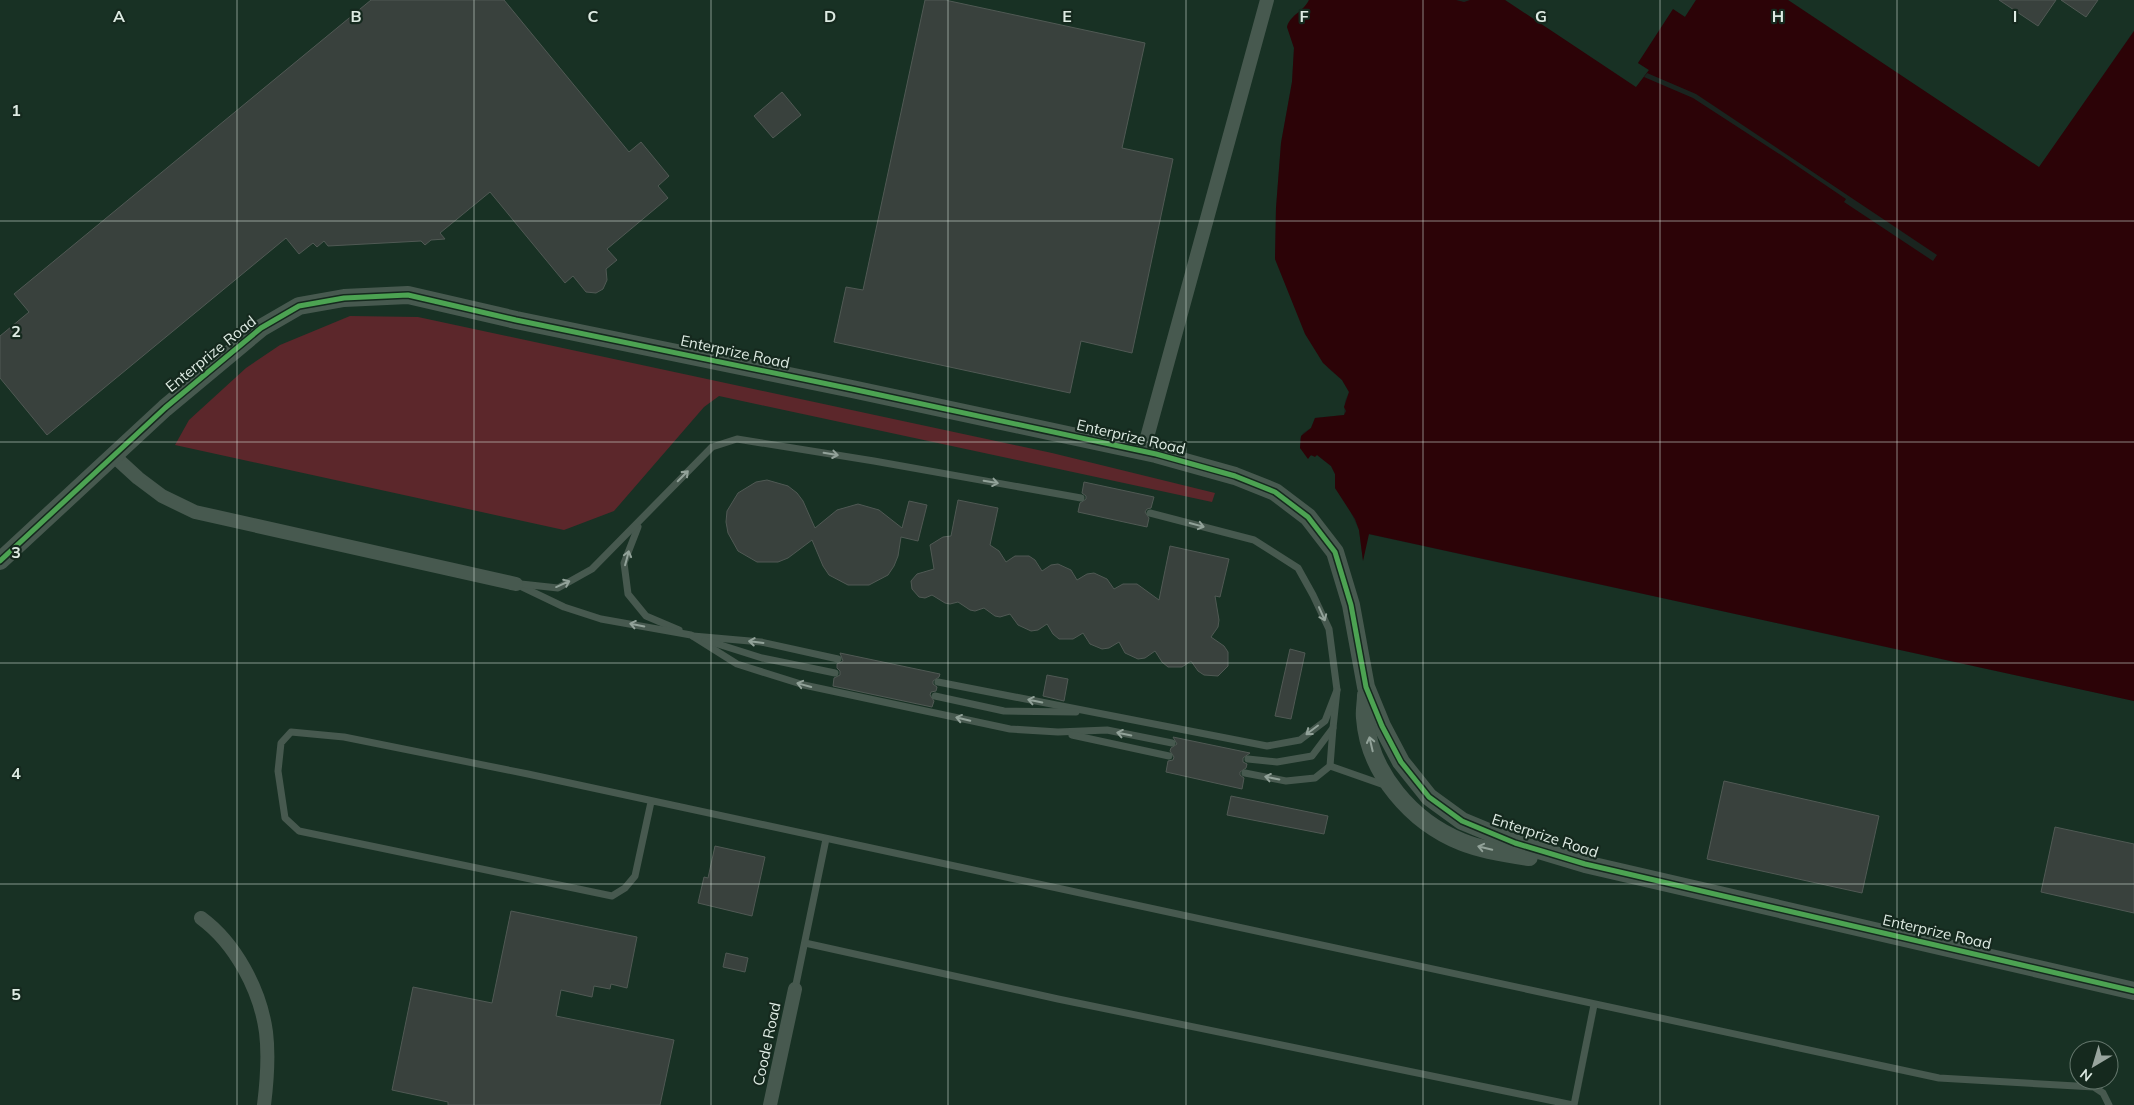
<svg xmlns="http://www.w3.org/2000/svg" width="2134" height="1105" font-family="Mulish,sans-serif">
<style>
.built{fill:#183124;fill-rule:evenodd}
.green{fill:#5c272b}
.water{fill:#2c0307}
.pier{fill:#1a241f}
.building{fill:#39413d;stroke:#505954}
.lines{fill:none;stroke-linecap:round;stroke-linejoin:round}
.service{stroke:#47594f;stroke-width:7}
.minor{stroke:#47594f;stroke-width:14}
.tertiary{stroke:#47594f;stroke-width:18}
.cycleway-casing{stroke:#15291e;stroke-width:8}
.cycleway{stroke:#4ca352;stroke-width:5}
.oneway{stroke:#92a299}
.grid{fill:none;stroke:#deebe3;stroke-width:1;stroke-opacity:0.55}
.labels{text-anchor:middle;stroke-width:4.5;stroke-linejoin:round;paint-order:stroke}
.street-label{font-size:15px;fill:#deebe3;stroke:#15291e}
.grid-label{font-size:16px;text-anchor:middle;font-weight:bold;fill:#deebe3;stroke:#15291e;stroke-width:4.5;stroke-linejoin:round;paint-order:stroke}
</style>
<rect width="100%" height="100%" fill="#1a241f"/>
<g class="built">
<path d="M 0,0 L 1309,0 L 1303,10 L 1292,18 L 1287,27 L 1294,48 L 1292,82 L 1281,143 L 1276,208 L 1275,259 L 1295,308 L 1328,368 L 1342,380 L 1349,392 L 1345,401 L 1344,415 L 1315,418 L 1311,428 L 1303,433 L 1300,439 L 1300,448 L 1310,456 L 1317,455 L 1331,466 L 1335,474 L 1335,488 L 1347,504 L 1359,530 L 1363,559 L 1368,534 L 2134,701 L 2134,1105 L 0,1105 ZM 2079,1050 L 2109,1050 L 2109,1080 L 2079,1080 Z"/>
<path d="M 1505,0 L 1696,0 L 1685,17 L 1673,10 L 1638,63 L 1649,70 L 1636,88 Z"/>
<path d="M 1788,0 L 2134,0 L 2134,31 L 2039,168 Z"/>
</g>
<path class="green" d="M 350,316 L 418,317 L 1052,453 L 1215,493 L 1212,502 L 719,396 L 704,407 L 614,511 L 564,530 L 175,445 L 189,420 L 246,368 L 280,345 Z"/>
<path class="water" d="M 1309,0 L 1456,0 L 1464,2 L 1470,0 L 1505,0 L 1636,87 L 1649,70 L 1638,63 L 1673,9 L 1685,17 L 1696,0 L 1788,0 L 2039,167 L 2134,31 L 2134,701 L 1369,534 L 1363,561 L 1359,530 L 1355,519 L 1335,488 L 1335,474 L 1331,466 L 1317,455 L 1315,457 L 1311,455 L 1308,459 L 1300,448 L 1301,436 L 1311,428 L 1315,418 L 1344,415 L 1346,411 L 1344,407 L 1349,392 L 1342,380 L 1323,363 L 1305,334 L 1275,259 L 1276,208 L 1281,143 L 1292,82 L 1294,48 L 1287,27 C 1290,15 1304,11 1309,0 Z"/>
<path class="pier" d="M 1647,73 L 1696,94 L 1937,255 L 1933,261 L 1844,202 L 1846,199 L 1784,157 L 1693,98 L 1644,77 Z"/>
<g class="building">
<path d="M 371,0 L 504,0 L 629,152 L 641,142 L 669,176 L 658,186 L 668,198 L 607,249 L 617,260 L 606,269 L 607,280 L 603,289 L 596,293 L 586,292 L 573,276 L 565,283 L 490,192 L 440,233 L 445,239 L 431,240 L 425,245 L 421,241 L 328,246 L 324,241 L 317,247 L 313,243 L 299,254 L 286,238 L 47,435 L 0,378 L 0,336 L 29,312 L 14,294 Z"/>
<path d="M 925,0 L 945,0 L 1145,43 L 1122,148 L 1173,159 L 1132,353 L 1081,341 L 1070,393 L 834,342 L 846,287 L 863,290 Z"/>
<path d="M 1999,0 L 2056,0 L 2038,26 Z"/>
<path d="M 2061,0 L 2098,0 L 2086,17 Z"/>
<path d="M 782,92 L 801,115 L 773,138 L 754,116 Z"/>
<path d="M 767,480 L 788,486 L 797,493 L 803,501 L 815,528 L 837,510 L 858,504 L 879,510 L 902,528 L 909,501 L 927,505 L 918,541 L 901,537 L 898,556 L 894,566 L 888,575 L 869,585 L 848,585 L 829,575 L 823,566 L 812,540 L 788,558 L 778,562 L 757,562 L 738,551 L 728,533 L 726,522 L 727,511 L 738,493 L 756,482 Z"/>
<path d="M 1084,482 L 1154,497 L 1151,508 L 1147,509 L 1145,512 L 1149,518 L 1147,527 L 1078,512 L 1080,503 L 1086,499 L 1086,496 L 1082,493 Z"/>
<path d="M 958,500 L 998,508 L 990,545 L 999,551 L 1006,562 L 1015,556 L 1029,556 L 1035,560 L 1042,571 L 1051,565 L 1058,564 L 1071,570 L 1077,580 L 1087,574 L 1094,573 L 1107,579 L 1114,589 L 1123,584 L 1137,584 L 1159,600 L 1170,546 L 1229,559 L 1220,597 L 1215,596 L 1219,620 L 1218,627 L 1211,637 L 1224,646 L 1228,652 L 1228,666 L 1218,676 L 1204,675 L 1198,671 L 1191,661 L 1182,667 L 1168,667 L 1162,662 L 1155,651 L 1145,658 L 1138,659 L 1125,653 L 1119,642 L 1109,648 L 1102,649 L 1090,644 L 1083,633 L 1073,639 L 1059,639 L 1053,634 L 1047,624 L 1038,630 L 1031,631 L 1018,625 L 1010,614 L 1000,617 L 995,616 L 984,608 L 975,611 L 970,610 L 958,602 L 950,604 L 945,603 L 932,595 L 925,598 L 919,597 L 912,589 L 911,581 L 917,574 L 934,569 L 930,545 L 943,537 L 951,536 Z"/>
<path d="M 1290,649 L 1305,653 L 1291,719 L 1275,716 Z"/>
<path d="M 840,653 L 940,674 L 939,677 L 933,681 L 933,684 L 937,687 L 936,691 L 931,692 L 930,695 L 934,701 L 932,707 L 833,686 L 834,678 L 840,675 L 840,671 L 837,668 L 837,664 L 843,661 Z"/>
<path d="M 1047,675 L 1068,679 L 1064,701 L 1043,696 Z"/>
<path d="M 1173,737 L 1250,753 L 1243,758 L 1243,762 L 1247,764 L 1246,768 L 1240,772 L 1240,775 L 1244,778 L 1242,789 L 1166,772 L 1168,761 L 1173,760 L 1174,757 L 1170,751 L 1171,748 L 1177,744 Z"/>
<path d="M 1724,781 L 1879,816 L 1862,893 L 1707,859 Z"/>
<path d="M 1231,796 L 1328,816 L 1324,834 L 1227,815 Z"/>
<path d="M 2055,827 L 2134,844 L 2134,913 L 2041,892 Z"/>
<path d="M 715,846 L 765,857 L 752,916 L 698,903 L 704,877 L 708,878 Z"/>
<path d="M 511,911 L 637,937 L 627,988 L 611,984 L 610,989 L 594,986 L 592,997 L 561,990 L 556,1016 L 674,1040 L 660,1105 L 448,1105 L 448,1102 L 392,1090 L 413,987 L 492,1003 Z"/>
<path d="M 726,953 L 748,958 L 745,972 L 723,967 Z"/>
</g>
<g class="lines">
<g class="service">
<path d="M 1150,513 L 1254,540 L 1298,568 L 1313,595 L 1329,629 L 1337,690 L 1333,728 L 1312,756 L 1277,762 L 1248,759"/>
<path d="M 638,527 L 624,563 L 628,594 L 646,616 L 679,630"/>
<path d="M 516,584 L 564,607 L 601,619 L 691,635 L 737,664 L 804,685 L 1010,729 L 1058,732 L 1107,730 L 1172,743"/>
<path d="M 521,584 L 558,588 L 592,569 L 712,447 L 737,439 L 874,461 L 1081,498"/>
<path d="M 693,636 L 761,642 L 838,659"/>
<path d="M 705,640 L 762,658 L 835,673"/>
<path d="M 938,682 L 1267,746 L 1300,740 L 1325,721 L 1337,690"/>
<path d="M 935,696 L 1004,711 L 1076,712"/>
<path d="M 1072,735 L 1169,756"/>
<path d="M 1330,766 L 1387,786"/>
<path d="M 1245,773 L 1286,781 L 1315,778 L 1330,766 L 1333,728"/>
<path d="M 651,802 L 635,876 L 625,888 L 612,896 L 299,831 L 285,818 L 278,771 L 281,743 L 291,732 L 344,737 L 528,774 L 1939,1078 L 2094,1087 L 2103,1093 L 2109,1105"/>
<path d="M 805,943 L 1058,999 L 1573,1105"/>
<path d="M 795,989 L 826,839"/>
<path d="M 1574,1105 L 1594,1005"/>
</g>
<g class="minor">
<path d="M 1143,452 L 1267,0"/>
<path d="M 114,456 L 138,478 L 162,496 L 195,512 L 516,584"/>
<path d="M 201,918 C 235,943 260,989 266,1032 C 269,1056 267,1081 264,1105"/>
<path d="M 770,1105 L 795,989"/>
</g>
<g class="tertiary">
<path d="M 0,561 L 165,408 L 261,328 L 299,306 L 344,298 L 408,295 L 516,320 L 852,389 L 1156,454 L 1235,476 L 1275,492 L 1308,517 L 1335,552 L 1351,605 L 1366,687 L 1382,726 L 1401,762 L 1429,797 L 1462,821 L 1515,843 L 1585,864 L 2134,991"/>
<path d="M 1366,695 C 1366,703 1364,711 1365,718 C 1369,773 1412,822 1462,842 C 1482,850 1507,854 1529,857"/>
</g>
<g class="cycleway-casing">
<path id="cycleway" d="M 0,561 L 165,408 L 261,328 L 299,306 L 344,298 L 408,295 L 516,320 L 852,389 L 1156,454 L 1235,476 L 1275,492 L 1308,517 L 1335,552 L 1351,605 L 1366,687 L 1382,726 L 1401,762 L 1429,797 L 1462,821 L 1515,843 L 1585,864 L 2134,991"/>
</g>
<use href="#cycleway" class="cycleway"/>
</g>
<defs><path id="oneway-shaft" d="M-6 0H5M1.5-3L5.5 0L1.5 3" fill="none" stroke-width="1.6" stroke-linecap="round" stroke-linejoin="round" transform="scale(1.25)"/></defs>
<g class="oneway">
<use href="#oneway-shaft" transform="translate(831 454) rotate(9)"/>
<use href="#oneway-shaft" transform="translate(683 476) rotate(-45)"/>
<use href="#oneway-shaft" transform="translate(991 482) rotate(10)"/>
<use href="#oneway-shaft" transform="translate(1197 525) rotate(15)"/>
<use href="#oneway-shaft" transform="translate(627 558) rotate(-75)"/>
<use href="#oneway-shaft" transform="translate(563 584) rotate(-24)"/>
<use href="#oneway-shaft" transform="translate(1322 614) rotate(66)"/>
<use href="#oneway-shaft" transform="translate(637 625) rotate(-169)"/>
<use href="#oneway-shaft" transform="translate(756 642) rotate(-173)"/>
<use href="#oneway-shaft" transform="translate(804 685) rotate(-165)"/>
<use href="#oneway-shaft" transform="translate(1035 701) rotate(-169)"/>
<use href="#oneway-shaft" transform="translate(963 719) rotate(-167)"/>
<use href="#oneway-shaft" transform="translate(1312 730) rotate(143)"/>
<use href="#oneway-shaft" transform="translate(1124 734) rotate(-169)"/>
<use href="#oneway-shaft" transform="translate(1371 744) rotate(-103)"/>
<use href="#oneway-shaft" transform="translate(1272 778) rotate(-169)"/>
<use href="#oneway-shaft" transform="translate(1485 848) rotate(-166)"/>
</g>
<path class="grid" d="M 237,0 L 237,1105M 474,0 L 474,1105M 711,0 L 711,1105M 948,0 L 948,1105M 1186,0 L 1186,1105M 1423,0 L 1423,1105M 1660,0 L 1660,1105M 1897,0 L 1897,1105M 0,221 L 2134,221M 0,442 L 2134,442M 0,663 L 2134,663M 0,884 L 2134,884"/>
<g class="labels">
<g class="street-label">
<text transform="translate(735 352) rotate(12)" y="5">Enterprize Road</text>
<text transform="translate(211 354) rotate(-39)" y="5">Enterprize Road</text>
<text transform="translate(1131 437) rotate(13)" y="5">Enterprize Road</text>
<text transform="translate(1545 836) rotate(18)" y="5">Enterprize Road</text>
<text transform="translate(1937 932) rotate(13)" y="5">Enterprize Road</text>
<text transform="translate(767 1044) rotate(-78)" y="5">Coode Road</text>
</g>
</g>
<g class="grid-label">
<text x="119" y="22">A</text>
<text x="356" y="22">B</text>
<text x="593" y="22">C</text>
<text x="830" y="22">D</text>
<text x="1067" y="22">E</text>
<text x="1304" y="22">F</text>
<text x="1541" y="22">G</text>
<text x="1778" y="22">H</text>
<text x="2015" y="22">I</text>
<text x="16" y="116">1</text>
<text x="16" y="337">2</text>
<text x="16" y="558">3</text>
<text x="16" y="779">4</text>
<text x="16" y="1000">5</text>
</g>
<g transform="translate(2094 1065) rotate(218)"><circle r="24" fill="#15291e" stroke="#65776d"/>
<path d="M0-4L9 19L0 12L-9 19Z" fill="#99a59e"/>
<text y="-8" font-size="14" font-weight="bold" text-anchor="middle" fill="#deebe3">N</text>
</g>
</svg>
